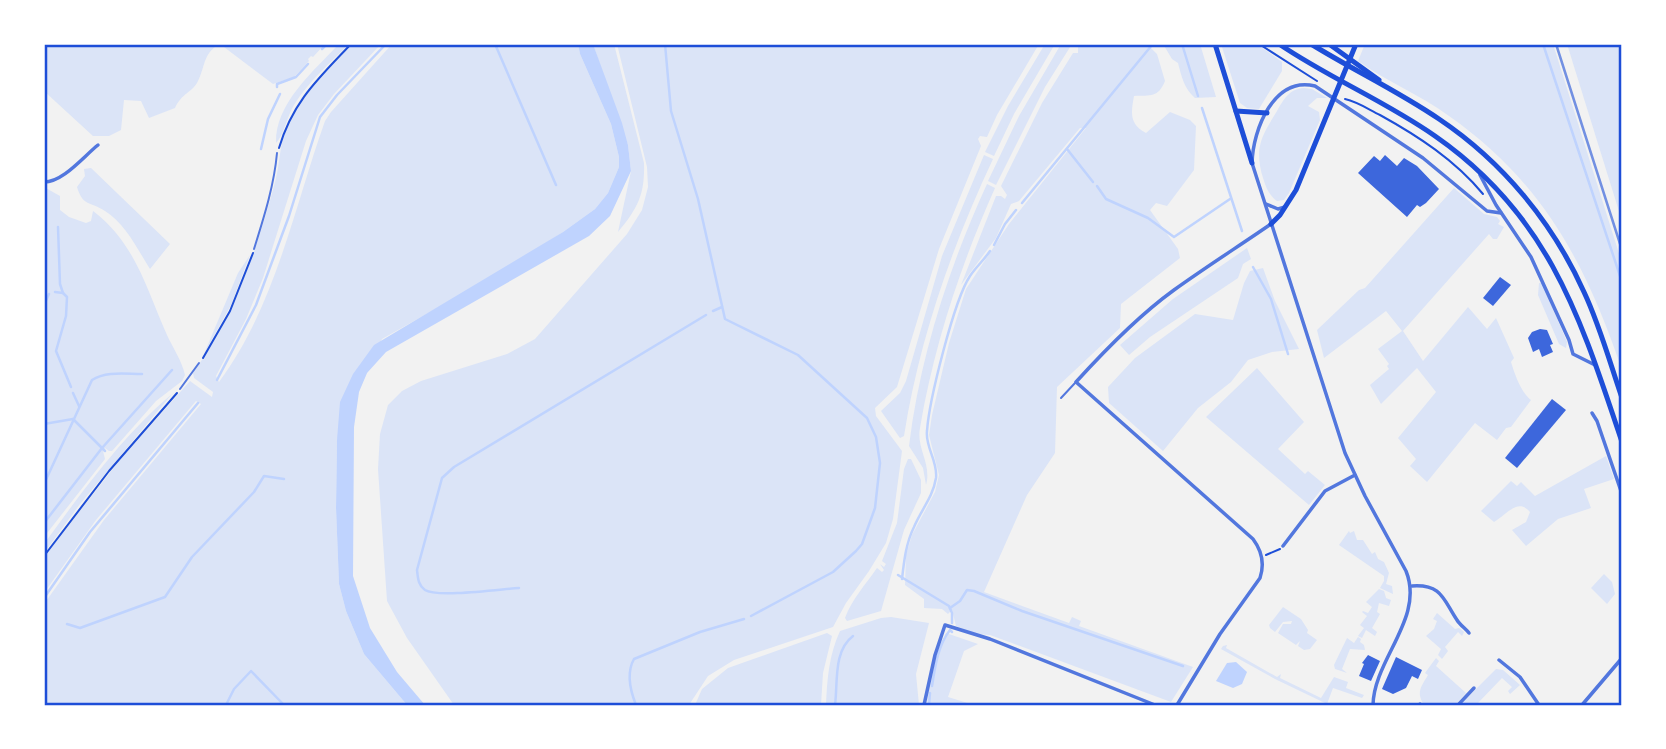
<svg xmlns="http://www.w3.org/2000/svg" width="1666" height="749" font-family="'Fira Sans',sans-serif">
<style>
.green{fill:#dbe4f7}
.water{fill:#bfd3fe}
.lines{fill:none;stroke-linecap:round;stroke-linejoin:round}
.stream{stroke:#bfd3fe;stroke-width:2.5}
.building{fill:#3d67dc}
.path{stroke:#1d4ed8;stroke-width:2}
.service{stroke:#5277de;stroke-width:2}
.minor{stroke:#5277de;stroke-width:3.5}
.secondary{stroke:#1d4ed8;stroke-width:5}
.rail{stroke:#7290e2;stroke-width:2.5}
.neatline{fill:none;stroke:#1d4ed8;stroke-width:2.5}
</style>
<rect width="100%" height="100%" fill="#f2f2f2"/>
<g class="green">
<path d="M 44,44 L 219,44 C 202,55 206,66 197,83 C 191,93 182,93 175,108 L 149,118 L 141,101 L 124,100 L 121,130 L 109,136 L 93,136 L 44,91 Z"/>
<path d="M 220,44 L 325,44 L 313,57 L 311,56 L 308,59 L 309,61 L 294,77 L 273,84 Z"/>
<path d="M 339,44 L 349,44 C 330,63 308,82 294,105 C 287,116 284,135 276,143 C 275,103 314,71 339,44 Z"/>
<path d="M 352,44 L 381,44 L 334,94 L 318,115 L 306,141 L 263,278 L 246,319 L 216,376 L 219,382 C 275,307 294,208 325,121 L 331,112 L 392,44 L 578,44 L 580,54 L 611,124 L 619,157 L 619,167 L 608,193 L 595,209 L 563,232 L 492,277 L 382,339 L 337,440 L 336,508 L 339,584 L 346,611 L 364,654 L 407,705 L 44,705 L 44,604 L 104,520 L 201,404 L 196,401 L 96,520 L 44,593 L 44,557 L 119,461 L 190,381 L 212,397 L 213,392 L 194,378 L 193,373 C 233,317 256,252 274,186 C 281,163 279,139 290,118 C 303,89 331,66 352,44 Z"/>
<path d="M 593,44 L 614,44 L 644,163 C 645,194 638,208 618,232 L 631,171 L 628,145 Z"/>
<path d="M 617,44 L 1039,44 L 997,115 L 987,137 L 980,136 L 978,139 L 981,146 L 939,249 L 897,387 L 875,408 L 876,416 L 902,451 L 893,519 L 886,543 L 869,571 L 846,603 L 833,627 L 734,660 L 708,676 L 689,705 L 454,705 L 407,638 L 387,601 L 378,469 L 380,434 L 388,405 L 402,391 L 421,381 L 507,354 L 535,339 L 627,234 L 642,210 L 648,187 L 647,167 Z"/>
<path d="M 1045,44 L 1055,44 L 1014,114 L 994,156 L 985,152 L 1008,106 Z"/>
<path d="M 1061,44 L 1072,44 L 1045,87 L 996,185 L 988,181 L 1019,116 Z"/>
<path d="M 1078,44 L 1147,44 L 1157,54 L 1165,81 C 1158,98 1151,95 1134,96 C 1131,113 1129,124 1146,133 L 1170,112 L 1190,120 L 1196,126 L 1194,170 L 1167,206 L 1156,203 L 1150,210 L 1178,249 L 1180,258 L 1121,304 L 1120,328 L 1057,387 L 1055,453 L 1027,495 L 984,592 L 1069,623 L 1072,617 L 1081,621 L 1079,626 L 1193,667 L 1171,702 L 990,635 L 975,634 L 956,626 L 952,610 L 948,614 L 942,609 L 924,608 L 924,599 L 905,585 L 906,555 L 912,535 L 935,492 L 939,475 L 929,435 L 932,415 L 949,343 L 966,289 L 1009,224 L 1086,128 L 1080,128 L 1019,201 L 1011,204 L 996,238 L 961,285 L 996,196 L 1001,196 L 1005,199 L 1007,195 L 1001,186 L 1042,103 L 1073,53 L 1078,53 Z"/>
<path d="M 1163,44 L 1200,44 L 1216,97 L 1195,98 C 1184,88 1182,78 1178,63 L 1172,59 Z"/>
<path d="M 1221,44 L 1257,44 L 1282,62 L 1282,71 L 1259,109 L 1247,108 L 1240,103 Z"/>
<path d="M 1365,44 L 1553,44 L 1622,263 L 1622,370 C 1586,264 1543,182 1449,116 C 1421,95 1387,82 1358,61 Z"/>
<path d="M 1567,44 L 1622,44 L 1622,221 Z"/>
<path d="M 1304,88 L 1312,89 L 1327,98 L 1317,98 L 1308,106 L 1319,112 L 1320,120 L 1289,193 L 1284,200 L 1277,201 C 1269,195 1266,188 1263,178 C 1254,148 1261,137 1277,111 C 1284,99 1289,89 1304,88 Z"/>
<path d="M 984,155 L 993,159 C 952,246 919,340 904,436 L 900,438 L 881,411 L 900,393 L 906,381 L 942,256 Z"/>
<path d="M 91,168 L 170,244 L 150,269 C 138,250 125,223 105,211 C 90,201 83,207 77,187 L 85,176 L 84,169 Z"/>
<path d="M 987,184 L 995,188 C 961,264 934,345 920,428 C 916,448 932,464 926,485 L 923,468 L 909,446 C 920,356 949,267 987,184 Z"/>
<path d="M 44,187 L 60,196 L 60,210 L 69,217 L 86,223 L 91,221 L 93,211 C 136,244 146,288 167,335 C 173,348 182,361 185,375 L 182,381 L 156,401 L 112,451 L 109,451 L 105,448 L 103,451 L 105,459 L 44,537 Z"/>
<path d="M 1454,188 L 1484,214 L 1497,217 L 1500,221 L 1498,224 L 1504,227 L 1497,239 L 1493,239 L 1489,234 L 1403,331 L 1423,361 L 1468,307 L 1487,329 L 1496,318 L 1514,358 L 1511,362 C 1515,375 1521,392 1531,400 L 1511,427 L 1506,428 L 1497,440 L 1475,423 L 1427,482 L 1410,466 L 1416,459 L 1398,438 L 1436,392 L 1417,368 L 1381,404 L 1370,385 L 1389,369 L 1387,366 L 1389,364 L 1378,349 L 1402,331 L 1386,311 L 1324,358 L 1317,330 L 1359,290 L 1365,288 Z"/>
<path d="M 1247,248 L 1251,259 L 1243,264 L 1238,278 L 1150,337 L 1129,355 L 1120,345 L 1173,299 Z"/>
<path d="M 250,255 L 231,305 L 204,354 L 238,273 Z"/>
<path d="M 1263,268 L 1275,301 L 1299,349 L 1272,352 L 1248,360 L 1231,382 L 1198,408 L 1163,451 L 1109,403 L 1108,387 L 1135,358 L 1195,314 L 1233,320 L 1244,283 L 1250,271 Z"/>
<path d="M 1539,283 L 1542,283 L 1567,342 L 1566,348 L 1559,344 L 1538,295 Z"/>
<path d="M 1257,368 L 1304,422 L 1278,449 L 1305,474 L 1308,471 L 1325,485 L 1309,505 L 1206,417 Z"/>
<path d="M 172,394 L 80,504 L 44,553 L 44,544 C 81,493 124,434 172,394 Z"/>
<path d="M 1606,456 L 1614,479 L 1584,489 L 1591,508 L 1558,519 L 1526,546 L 1512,530 L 1526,522 L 1530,512 C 1518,497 1505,516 1494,522 L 1481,511 L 1511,481 L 1517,486 L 1521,482 L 1535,496 Z"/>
<path d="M 908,459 L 911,459 L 921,480 L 921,493 L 904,530 L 881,611 L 847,621 L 845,618 C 852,599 866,584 877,568 L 882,572 L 884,570 L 880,564 L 884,567 L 886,564 L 882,561 L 897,523 L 904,469 Z"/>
<path d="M 1349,531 L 1350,533 L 1354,531 L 1357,540 L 1363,540 L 1372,554 L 1375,552 L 1378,559 L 1384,562 L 1389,573 L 1386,584 L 1392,586 L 1393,594 L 1380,588 L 1384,581 L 1384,576 L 1339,545 Z"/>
<path d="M 1604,574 L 1612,582 L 1615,594 L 1607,604 L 1591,588 Z"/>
<path d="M 1379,589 L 1384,591 L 1386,598 L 1391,600 L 1389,606 L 1379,603 L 1377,612 L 1380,614 L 1372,628 L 1377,632 L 1375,636 L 1366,630 L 1362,638 L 1358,636 L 1364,628 L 1360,625 L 1367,616 L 1362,612 L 1363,611 L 1368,613 L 1372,607 L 1366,602 Z"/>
<path d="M 1283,607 L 1301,619 L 1308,630 L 1307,633 L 1317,640 L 1310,649 L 1304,650 L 1298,646 L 1300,641 L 1296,645 L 1278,633 L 1283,624 L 1291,624 L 1292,621 L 1283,622 L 1275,632 L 1270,628 L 1269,625 Z"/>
<path d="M 1437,613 L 1455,629 L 1459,628 L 1464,632 L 1462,636 L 1458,632 L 1445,647 L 1448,651 L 1442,659 L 1438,655 L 1441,649 L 1426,636 L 1434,629 L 1437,621 L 1433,619 Z"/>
<path d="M 891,617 L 929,623 L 916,674 L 919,705 L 826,705 C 827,679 829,655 840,631 L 881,618 Z"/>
<path d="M 827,633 L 832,636 L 823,673 L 821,705 L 695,705 L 702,689 L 728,668 Z"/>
<path d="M 946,633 L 978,644 L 964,651 L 948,697 L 974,705 L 926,705 L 937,653 Z"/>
<path d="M 1358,637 L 1361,639 L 1360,642 L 1364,645 L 1365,650 L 1350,649 L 1342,669 L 1347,673 L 1335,669 L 1334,665 L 1347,638 L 1354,643 Z"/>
<path d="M 1227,645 L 1226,648 L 1277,677 L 1281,674 L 1280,678 L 1321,698 L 1334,677 L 1348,682 L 1346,688 L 1364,695 L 1362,698 L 1333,688 L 1327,704 L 1275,679 L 1221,649 L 1223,646 Z"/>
<path d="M 1436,658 L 1439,661 L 1436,666 L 1466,693 L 1455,705 L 1424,705 C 1416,692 1421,687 1428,675 L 1425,673 Z"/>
<path d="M 1496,669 L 1503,670 L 1520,685 L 1510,694 L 1508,691 L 1512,687 L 1502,678 L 1476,705 L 1461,704 Z"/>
</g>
<g class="water">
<path d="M 578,44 L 593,44 L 622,123 L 628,145 L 631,171 L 610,216 L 589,236 L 386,352 L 367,373 L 359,392 L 354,427 L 353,576 L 370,628 L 397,672 L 425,705 L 407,705 L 364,654 L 346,611 L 339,584 L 336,508 L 337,440 L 340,402 L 353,374 L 374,345 L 563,232 L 595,209 L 608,193 L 619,167 L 619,157 L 611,124 L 580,54 Z"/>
<path d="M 1236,662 L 1247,672 L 1242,684 L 1233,688 L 1216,681 L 1227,663 Z"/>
</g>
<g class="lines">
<g class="stream">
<path d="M 495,44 L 556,185"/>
<path d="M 665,44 L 671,111 L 698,199 L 725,319 L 798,355 L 867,418 L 876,437 L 880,463 L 875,508 L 862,544 L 856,551 L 833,572 L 751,616"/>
<path d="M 1182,44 L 1198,96"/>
<path d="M 1543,44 L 1622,282"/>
<path d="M 322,49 L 327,44"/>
<path d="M 277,87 L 277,84 L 296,77 L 308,64"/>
<path d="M 1202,108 L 1242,231"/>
<path d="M 261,149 L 268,119 L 280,94"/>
<path d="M 1067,149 L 1093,182"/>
<path d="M 1097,186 L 1106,199 L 1148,218 L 1174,237 L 1230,199"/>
<path d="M 1022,203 L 1152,45"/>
<path d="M 58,227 L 60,284 L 63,293"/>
<path d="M 994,245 L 1005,224 L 1016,210"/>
<path d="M 1253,267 L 1271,299 L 1288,354"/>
<path d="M 55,292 L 63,293 L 67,297 L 66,316 L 56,351 L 71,387"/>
<path d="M 44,305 L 49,294"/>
<path d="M 713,311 L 722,307"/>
<path d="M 217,380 L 256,305 L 289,216 L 320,117 L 337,95 L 386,44"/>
<path d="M 73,393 L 79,406"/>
<path d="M 73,419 L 105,451"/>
<path d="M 44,424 L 73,419"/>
<path d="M 44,484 L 92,380 C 106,371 125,374 142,374"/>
<path d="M 44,523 L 102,448 L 172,370"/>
<path d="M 898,575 L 949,606 L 952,613 L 952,623"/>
<path d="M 902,579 C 904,561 906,543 914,527 C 921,510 933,497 936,478 C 938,461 925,447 927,431 C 929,401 954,300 970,276 C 976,267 984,260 990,251"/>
<path d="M 519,588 C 502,589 437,598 425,590 C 418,585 418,578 417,570 L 442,478 L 454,467 L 706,315"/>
<path d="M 44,598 L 90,532 L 198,403"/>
<path d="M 950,608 L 960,601 L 967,590 L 974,591 L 1022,611 L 1183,666"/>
<path d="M 67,624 L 80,628 L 165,597 L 192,557 L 254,492 L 264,476 L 284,479"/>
<path d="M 932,686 C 935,667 938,645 950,630 L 952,632"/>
<path d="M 226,705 L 234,689 L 251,671 L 284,705"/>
<path d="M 636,705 C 630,690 626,673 634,659 L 700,632 L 744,619"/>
<path d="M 835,705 C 838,683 833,651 853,636"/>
<path d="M 929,705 L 930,693"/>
</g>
</g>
<g class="building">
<path d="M 1385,155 L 1397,166 L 1404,158 L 1417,166 L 1439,189 L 1426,203 L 1420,207 L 1417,205 L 1407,217 L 1358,173 L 1374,156 L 1380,161 Z"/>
<path d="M 1500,277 L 1511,285 L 1493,306 L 1483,298 Z"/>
<path d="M 1540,329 L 1547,330 L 1553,344 L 1550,345 L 1553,352 L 1542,357 L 1539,349 L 1533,352 L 1528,338 L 1532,332 Z"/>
<path d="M 1552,399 L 1566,410 L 1517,468 L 1505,458 Z"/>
<path d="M 1368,655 L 1380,661 L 1371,681 L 1359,676 L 1364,664 L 1362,663 Z"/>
<path d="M 1396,657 L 1422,670 L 1418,679 L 1412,676 L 1406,688 L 1393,694 L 1382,689 Z"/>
</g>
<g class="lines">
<g class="path">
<path d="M 1259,44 L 1317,81"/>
<path d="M 1345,99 C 1358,102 1368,109 1380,115 C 1418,136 1455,160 1483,194"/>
<path d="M 279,148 C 293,101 319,78 351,44"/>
<path d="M 203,358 L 230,311 L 253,253"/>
<path d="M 1266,555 L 1280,549"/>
<path d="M 44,556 L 109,471 L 177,393"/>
</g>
<g class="service">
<path d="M 254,249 C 264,217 274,186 277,153"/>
<path d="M 180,389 L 199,363"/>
<path d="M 1061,398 L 1075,383"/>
</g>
<g class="minor">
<path d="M 1480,175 L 1496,205 L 1531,257 L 1569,340 L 1573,354 L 1595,365"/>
<path d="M 44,182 C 63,182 83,157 98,145"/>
<path d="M 1266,204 L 1278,209 L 1285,207"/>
<path d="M 1592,413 L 1597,421 L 1622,494"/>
<path d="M 1283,546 L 1325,491 L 1355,475"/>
<path d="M 1412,586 C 1442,584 1443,599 1457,620 C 1460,625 1466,629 1469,633"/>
<path d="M 1499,660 L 1520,677 L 1539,705"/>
<path d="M 1420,704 L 1421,705"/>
<path d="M 924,705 L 935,655 L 945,625 L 990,639 L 1155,705"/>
<path d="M 1177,705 L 1220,634 L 1260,578 C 1265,563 1262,551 1253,539 L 1076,382 C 1106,349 1138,316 1174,290 C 1206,267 1239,246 1271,224"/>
<path d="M 1373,705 C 1374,659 1425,618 1406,571 L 1365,496 L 1345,453 L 1252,163 C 1253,129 1274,76 1315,86 L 1423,158 L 1487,211 L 1501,213"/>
<path d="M 1458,705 L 1474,688"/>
<path d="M 1582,705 L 1622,658"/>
</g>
<g class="secondary">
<path d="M 1215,44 L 1252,163"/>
<path d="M 1279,44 C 1329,78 1385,101 1435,136 C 1549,215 1580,317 1622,442"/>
<path d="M 1311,44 C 1353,70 1398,91 1439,119 C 1503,162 1553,223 1584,292 C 1600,326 1610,363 1622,398"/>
<path d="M 1329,44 L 1379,80"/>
<path d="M 1236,111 L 1267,113"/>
<path d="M 1271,224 L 1280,215 L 1296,190 L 1356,44"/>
</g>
<path class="rail" d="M 1556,44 L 1622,250"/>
</g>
<rect width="1666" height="749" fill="none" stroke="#ffffff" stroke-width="91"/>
<rect x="46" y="46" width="1574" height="658" class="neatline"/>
</svg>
